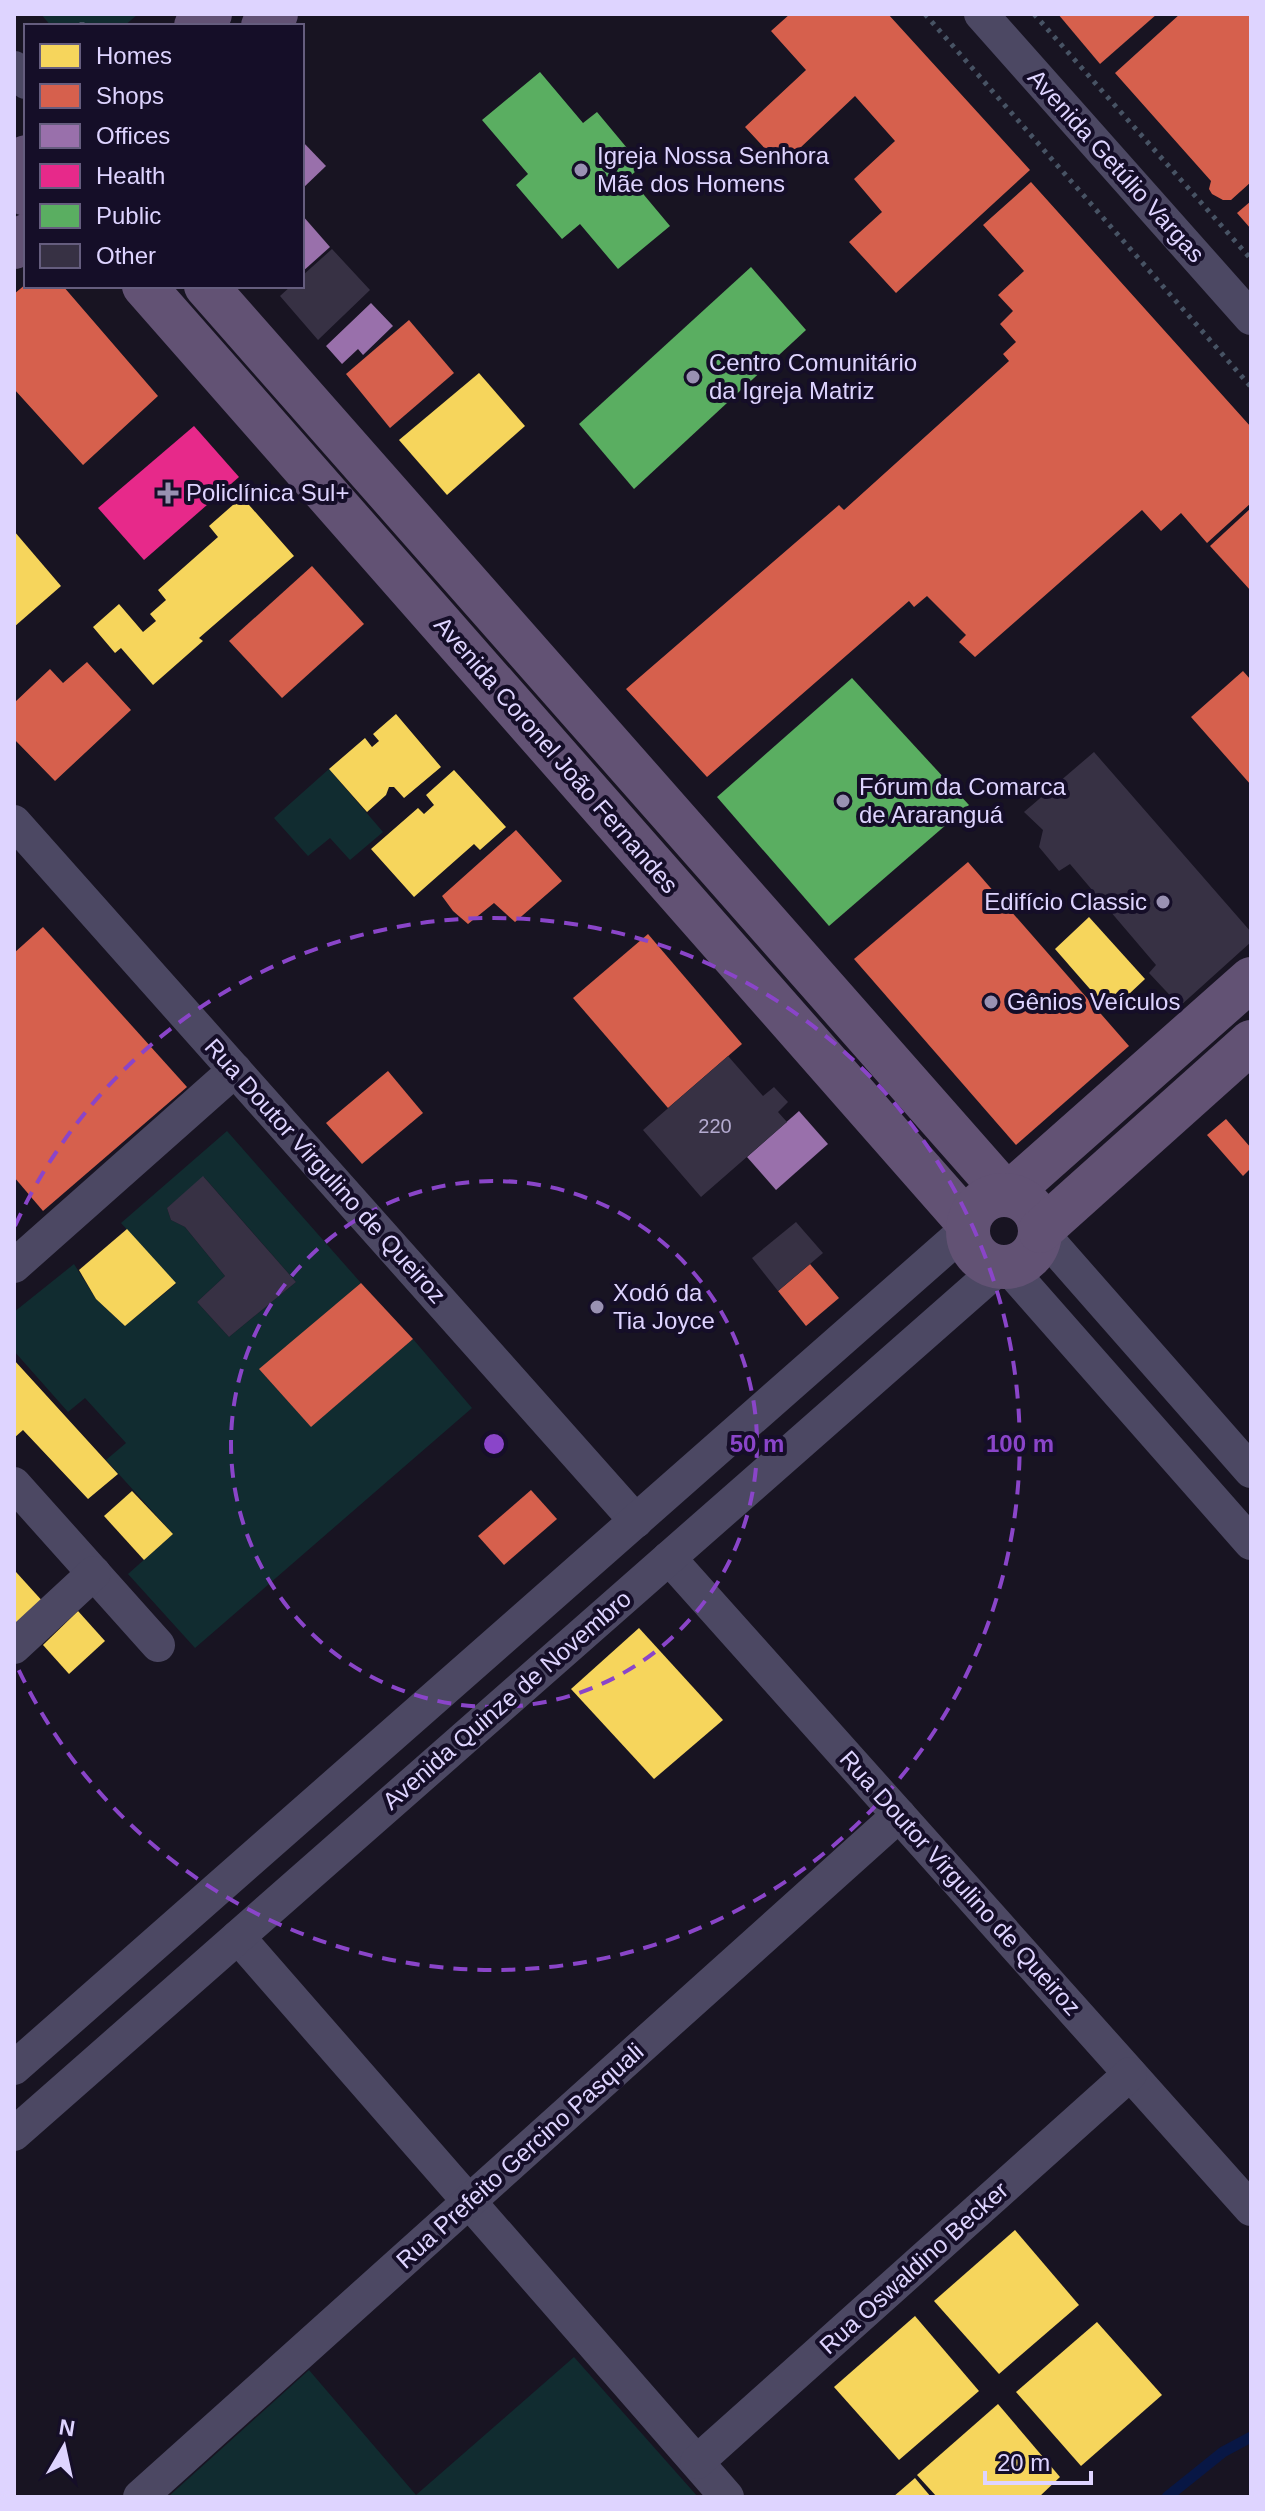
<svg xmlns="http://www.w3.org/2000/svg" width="1265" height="2511" font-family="Helvetica,sans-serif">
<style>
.green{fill:#112c30;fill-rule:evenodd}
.park{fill:url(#park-crowns)}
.homes{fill:#f6d55c}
.shops{fill:#d6604d}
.offices{fill:#9970ab}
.health{fill:#e7298a}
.public{fill:#5aae61}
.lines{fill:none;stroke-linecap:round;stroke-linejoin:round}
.stream{stroke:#081745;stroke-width:11}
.building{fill:#373144}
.path{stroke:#475364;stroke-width:5;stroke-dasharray:4 6;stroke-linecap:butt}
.minor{stroke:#4c4863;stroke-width:34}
.major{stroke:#625274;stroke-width:44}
.ring{fill:none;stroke:#8a45c9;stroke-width:4;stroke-dasharray:14 10}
.poi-dot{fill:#9991b2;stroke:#150e28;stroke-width:3}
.labels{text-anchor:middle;stroke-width:8;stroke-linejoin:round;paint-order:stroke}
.number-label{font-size:20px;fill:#b4abd0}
.poi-label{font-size:24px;fill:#ded4ff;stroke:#150e28;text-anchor:start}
.street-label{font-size:24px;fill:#ded4ff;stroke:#150e28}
.centre{fill:#8a45c9;stroke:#150e28;stroke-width:4}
.ring-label{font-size:24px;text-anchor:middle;font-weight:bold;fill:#8a45c9;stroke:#150e28;stroke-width:8;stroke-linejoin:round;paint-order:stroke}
</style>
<defs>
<pattern id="park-crowns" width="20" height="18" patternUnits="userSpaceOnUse" patternTransform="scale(2)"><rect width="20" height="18" fill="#112c30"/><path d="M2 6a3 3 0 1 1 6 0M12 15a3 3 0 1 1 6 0" fill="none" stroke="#334a4f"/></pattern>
</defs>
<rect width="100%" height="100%" fill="#181422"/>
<g class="green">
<path d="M 329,769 L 383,832 L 350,860 L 330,838 L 308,856 L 274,818 Z"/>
<path d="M 227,1131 L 361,1283 L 260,1370 L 311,1426 L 413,1339 L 472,1408 L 195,1648 L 128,1574 L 173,1534 L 106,1460 L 126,1443 L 85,1398 L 68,1412 L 14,1351 L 14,1312 L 74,1264 L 96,1299 L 125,1326 L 176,1284 L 121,1223 ZM 204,1177 L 296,1282 L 229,1337 L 197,1302 L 225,1276 L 185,1227 L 171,1220 L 167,1208 Z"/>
<path d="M 574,2357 L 698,2497 L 168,2497 L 309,2370 L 416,2495 Z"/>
</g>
<path class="park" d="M 41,14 L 138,14 L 124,26 L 51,26 Z"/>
<g class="homes">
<path d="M 479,373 L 525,426 L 447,495 L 399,440 Z"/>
<path d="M 242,497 L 294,556 L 199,638 L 203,641 L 153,685 L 121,648 L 115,653 L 93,627 L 119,604 L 143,632 L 156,621 L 150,614 L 166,600 L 158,590 L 218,537 L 209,526 Z"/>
<path d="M 14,531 L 61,586 L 14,627 Z"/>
<path d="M 396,714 L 441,767 L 404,798 L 394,787 L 389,787 L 386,795 L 367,812 L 329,769 L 365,738 L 372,747 L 379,741 L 373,734 Z"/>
<path d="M 454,770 L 506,827 L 480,850 L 474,844 L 414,897 L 371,849 L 418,808 L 424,814 L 434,805 L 426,795 Z"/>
<path d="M 1089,917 L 1145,979 L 1110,1012 L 1055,949 Z"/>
<path d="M 127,1229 L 176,1283 L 125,1326 L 96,1299 L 79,1270 Z"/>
<path d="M 14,1360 L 118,1474 L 88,1499 L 23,1430 L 14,1438 Z"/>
<path d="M 132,1491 L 173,1534 L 144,1560 L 104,1516 Z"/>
<path d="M 16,1572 L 45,1604 L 14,1632 L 14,1574 Z"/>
<path d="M 78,1611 L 105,1641 L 69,1674 L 43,1645 Z"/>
<path d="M 639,1628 L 723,1720 L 654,1779 L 571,1689 Z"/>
<path d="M 1015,2230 L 1079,2305 L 999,2374 L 934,2301 Z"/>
<path d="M 915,2316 L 979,2391 L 899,2460 L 834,2387 Z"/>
<path d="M 1097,2322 L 1162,2395 L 1081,2466 L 1016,2392 Z"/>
<path d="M 998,2404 L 1060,2477 L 1039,2497 L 937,2497 L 917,2475 Z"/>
<path d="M 915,2478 L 931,2497 L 893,2497 Z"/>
</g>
<g class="shops">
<path d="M 790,14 L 888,14 L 1030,170 L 896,293 L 849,242 L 882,212 L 854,179 L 895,141 L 855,96 L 781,166 L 745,127 L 806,70 L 771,31 Z"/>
<path d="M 1058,14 L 1157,14 L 1100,64 Z"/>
<path d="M 1180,14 L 1251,14 L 1251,182 L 1231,200 L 1223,200 L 1212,194 L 1209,189 L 1211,181 L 1115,73 Z"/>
<path d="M 1031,182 L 1251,427 L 1251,503 L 1207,543 L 1181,513 L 1161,531 L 1142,510 L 975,657 L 959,642 L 966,635 L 927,596 L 914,607 L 909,601 L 707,777 L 626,689 L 839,505 L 844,510 L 1009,361 L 1003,354 L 1016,342 L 1000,324 L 1013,311 L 998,295 L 1024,271 L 983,225 Z"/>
<path d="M 1251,201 L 1251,229 L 1237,213 Z"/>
<path d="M 26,284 L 26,286 L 63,286 L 158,396 L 83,465 L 14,389 L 14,294 Z"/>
<path d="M 409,320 L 454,373 L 390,428 L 346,374 Z"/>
<path d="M 1251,508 L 1251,591 L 1210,546 Z"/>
<path d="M 312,566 L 364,624 L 282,698 L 229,641 Z"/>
<path d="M 87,662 L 131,710 L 55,781 L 14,739 L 14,703 L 50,669 L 63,683 Z"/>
<path d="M 1243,671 L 1251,680 L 1251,785 L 1191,717 Z"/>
<path d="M 516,830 L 562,881 L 515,922 L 494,903 L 468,924 L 453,911 L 442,896 Z"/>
<path d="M 968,862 L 1129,1046 L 1016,1145 L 854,959 Z"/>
<path d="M 43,927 L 187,1087 L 43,1211 L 14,1177 L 14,953 Z"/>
<path d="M 648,934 L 742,1044 L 668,1108 L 573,998 Z"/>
<path d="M 388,1071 L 423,1113 L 362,1164 L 326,1123 Z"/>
<path d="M 1226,1119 L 1251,1148 L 1251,1168 L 1243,1176 L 1207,1135 Z"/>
<path d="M 810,1264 L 839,1298 L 806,1326 L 778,1291 Z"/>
<path d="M 361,1283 L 413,1339 L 311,1427 L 259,1369 Z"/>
<path d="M 531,1490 L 557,1519 L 504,1565 L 478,1536 Z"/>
</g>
<g class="offices">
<path d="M 302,141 L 326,166 L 302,189 Z"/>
<path d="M 302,215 L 330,247 L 302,272 Z"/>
<path d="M 371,303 L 393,326 L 363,355 L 358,349 L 342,364 L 326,346 Z"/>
<path d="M 799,1111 L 828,1144 L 776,1190 L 747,1157 Z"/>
</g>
<path class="health" d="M 194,426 L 239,477 L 144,560 L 98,508 Z"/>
<g class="public">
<path d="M 540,72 L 583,123 L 597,112 L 642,166 L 629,177 L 670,226 L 618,269 L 580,224 L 562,239 L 516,185 L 528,174 L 482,120 Z"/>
<path d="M 751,267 L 806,330 L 634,489 L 579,424 Z"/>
<path d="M 852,678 L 969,805 L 829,926 L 717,797 Z"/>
</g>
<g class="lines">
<path class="stream" d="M 1167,2497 L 1223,2452 L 1251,2437"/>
</g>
<g class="building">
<path d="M 332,249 L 370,290 L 318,340 L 280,296 L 291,286 L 302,286 L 302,276 Z"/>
<path d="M 1094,752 L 1251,932 L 1251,942 L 1180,1006 L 1149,973 L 1156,965 L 1070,864 L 1059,871 L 1039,847 L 1043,830 L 1024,812 Z"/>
<path d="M 728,1056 L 763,1096 L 774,1087 L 788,1102 L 778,1112 L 787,1122 L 701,1197 L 643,1130 Z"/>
<path d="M 203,1176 L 296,1282 L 229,1337 L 197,1302 L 225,1276 L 185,1227 L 171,1220 L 167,1208 Z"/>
<path d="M 796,1222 L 823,1253 L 778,1291 L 752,1258 Z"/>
</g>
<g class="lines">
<g class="path">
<path d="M 925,14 L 1251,387"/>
<path d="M 1034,14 L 1251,259"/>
<path d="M 82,26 L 82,14"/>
</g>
<g class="minor">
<path d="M 981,14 L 1251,318"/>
<path d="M 14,68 L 26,82"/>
<path d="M 14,822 L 636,1521"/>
<path d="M 1040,1231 L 1251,1471"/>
<path d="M 14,1266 L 235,1070"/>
<path d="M 1007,1266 L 1251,1543"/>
<path d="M 14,1484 L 158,1645"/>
<path d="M 669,1558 L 1251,2209"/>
<path d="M 14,1647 L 94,1573"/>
<path d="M 238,1937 L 727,2497"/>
<path d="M 14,2068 L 967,1229"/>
<path d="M 14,2134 L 1000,1267"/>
<path d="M 697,2462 L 1130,2074"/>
<path d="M 140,2497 L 899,1815"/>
</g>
<g class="major">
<path d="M 196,26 L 210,14"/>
<path d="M 263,26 L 276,14"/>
<path d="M 26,157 L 22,171 L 26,194"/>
<path d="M 14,247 L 26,236"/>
<path d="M 144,286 L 968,1223"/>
<path d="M 206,286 L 1007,1195 L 1251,979"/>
<circle cx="1004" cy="1231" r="36"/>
<path d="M 1040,1231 L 1251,1042"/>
</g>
</g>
<g class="ring">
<circle cx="494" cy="1444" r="263"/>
<path d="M15 1226A526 526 0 1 1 15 1662"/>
</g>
<g class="poi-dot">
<circle cx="581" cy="170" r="8"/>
<circle cx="693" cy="377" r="8"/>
<path d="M164 481h8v8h8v8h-8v8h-8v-8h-8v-8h8z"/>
<circle cx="843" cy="801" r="8"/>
<circle cx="1163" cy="902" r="8"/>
<circle cx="991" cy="1002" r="8"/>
<circle cx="597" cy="1307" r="8"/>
</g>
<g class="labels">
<g class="number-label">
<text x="715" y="1133">220</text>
</g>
<g class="poi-label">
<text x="597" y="164">Igreja Nossa Senhora<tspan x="597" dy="28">Mãe dos Homens</tspan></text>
<text x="709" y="371">Centro Comunitário<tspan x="709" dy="28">da Igreja Matriz</tspan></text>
<text x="186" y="501">Policlínica Sul+</text>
<text x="859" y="795">Fórum da Comarca<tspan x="859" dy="28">de Araranguá</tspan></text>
<text x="1147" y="910" text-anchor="end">Edifício Classic</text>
<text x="1007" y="1010">Gênios Veículos</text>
<text x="613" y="1301">Xodó da<tspan x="613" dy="28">Tia Joyce</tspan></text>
</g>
<g class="street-label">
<text transform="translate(1116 166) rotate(48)" y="8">Avenida Getúlio Vargas</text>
<text transform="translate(556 755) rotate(49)" y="8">Avenida Coronel João Fernandes</text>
<text transform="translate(325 1171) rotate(48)" y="8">Rua Doutor Virgulino de Queiroz</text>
<text transform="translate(507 1700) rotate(-41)" y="8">Avenida Quinze de Novembro</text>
<text transform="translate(960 1883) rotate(48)" y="8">Rua Doutor Virgulino de Queiroz</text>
<text transform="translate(520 2156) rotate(-42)" y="8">Rua Prefeito Gercino Pasquali</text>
<text transform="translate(914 2268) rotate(-42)" y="8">Rua Oswaldino Becker</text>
</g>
</g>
<circle cx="494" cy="1444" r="12" class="centre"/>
<g class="ring-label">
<text x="757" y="1452">50 m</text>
<text x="1020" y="1452">100 m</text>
</g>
<rect width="1265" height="2511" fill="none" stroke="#ded4ff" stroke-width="32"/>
<rect x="24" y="24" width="280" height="264" fill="#150e28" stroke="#655d7e" stroke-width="2"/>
<rect x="40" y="44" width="40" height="24" fill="#f6d55c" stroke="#655d7e" stroke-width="2"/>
<text x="96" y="64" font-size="24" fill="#ded4ff">Homes</text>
<rect x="40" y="84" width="40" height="24" fill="#d6604d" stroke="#655d7e" stroke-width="2"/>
<text x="96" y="104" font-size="24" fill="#ded4ff">Shops</text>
<rect x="40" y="124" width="40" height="24" fill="#9970ab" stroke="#655d7e" stroke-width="2"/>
<text x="96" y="144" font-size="24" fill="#ded4ff">Offices</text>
<rect x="40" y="164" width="40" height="24" fill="#e7298a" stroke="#655d7e" stroke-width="2"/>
<text x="96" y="184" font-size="24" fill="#ded4ff">Health</text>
<rect x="40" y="204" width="40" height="24" fill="#5aae61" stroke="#655d7e" stroke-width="2"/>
<text x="96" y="224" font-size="24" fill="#ded4ff">Public</text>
<rect x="40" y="244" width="40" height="24" fill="#373144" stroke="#655d7e" stroke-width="2"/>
<text x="96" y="264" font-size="24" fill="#ded4ff">Other</text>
<g transform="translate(64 2447) rotate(9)" stroke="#150e28" stroke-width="6" paint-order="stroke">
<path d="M0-6L14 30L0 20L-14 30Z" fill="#ded4ff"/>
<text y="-12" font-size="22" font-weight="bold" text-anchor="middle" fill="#ded4ff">N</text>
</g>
<path d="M985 2471v12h106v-12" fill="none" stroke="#ded4ff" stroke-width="4"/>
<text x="997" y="2471" font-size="24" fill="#ded4ff" stroke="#150e28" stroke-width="6" paint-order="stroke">20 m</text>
</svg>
